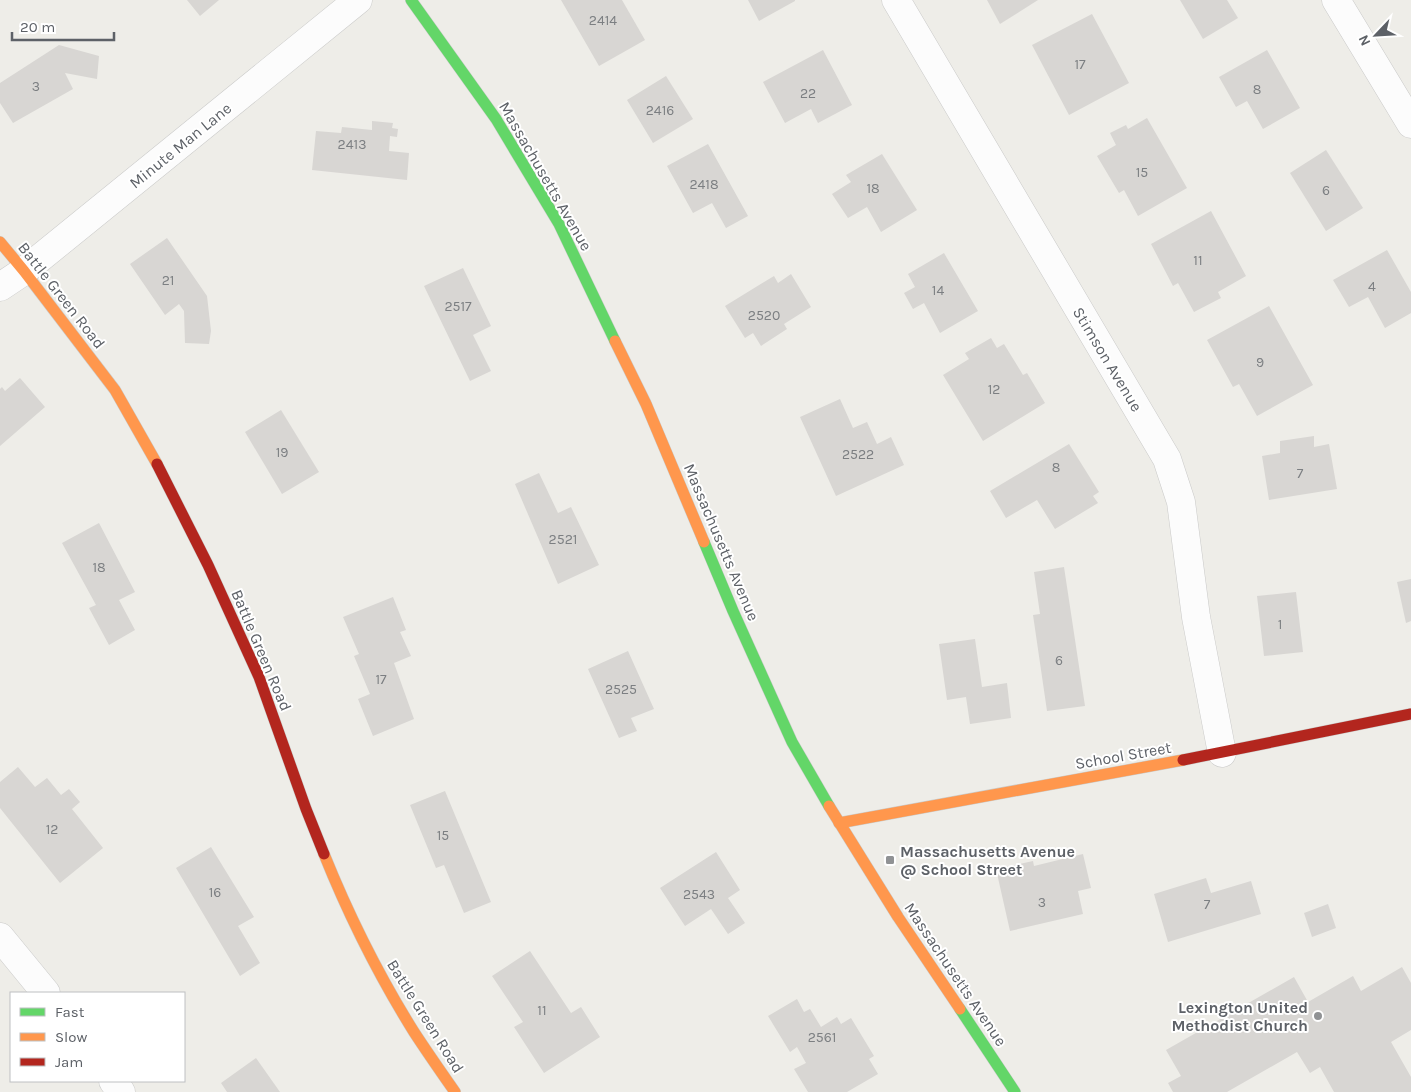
<svg xmlns="http://www.w3.org/2000/svg" width="1411" height="1092" font-family="Karla,sans-serif">
<style>
.building{fill:#d8d6d3}
.lines{fill:none;stroke-linecap:round;stroke-linejoin:round}
.street-casing{stroke:#cacac9;stroke-width:29}
.fast-casing{stroke:#cacbca;stroke-width:12}
.slow-casing{stroke:#cacbca;stroke-width:12}
.jam-casing{stroke:#cacbca;stroke-width:12}
.street{stroke:#fcfcfc;stroke-width:28}
.fast{stroke:#63d668;stroke-width:11}
.slow{stroke:#ff974d;stroke-width:11}
.jam{stroke:#b3261e;stroke-width:11}
.poi-dot{fill:#909294;stroke:#fff;stroke-width:2}
.labels{text-anchor:middle;stroke-width:4;stroke-linejoin:round;paint-order:stroke}
.number-label{font-size:14px;fill:#7c7f82}
.street-label{font-size:16px;fill:#5d6167;stroke:#fff}
.poi-label{font-size:16px;font-weight:bold;fill:#5d6167;stroke:#fff;text-anchor:start}
</style>
<rect width="100%" height="100%" fill="#eeede8"/>
<g class="building">
<path d="M 187,0 L 219,0 L 200,16 Z"/>
<path d="M 561,0 L 622,0 L 645,40 L 599,66 Z"/>
<path d="M 748,0 L 795,0 L 795,1 L 759,21 Z"/>
<path d="M 987,0 L 1038,0 L 1000,24 Z"/>
<path d="M 1180,0 L 1227,0 L 1238,18 L 1203,39 Z"/>
<path d="M 1092,14 L 1129,83 L 1069,115 L 1032,45 Z"/>
<path d="M 59,45 L 99,56 L 97,79 L 65,73 L 73,89 L 13,123 L 0,103 L 0,83 Z"/>
<path d="M 823,50 L 852,105 L 818,123 L 811,109 L 785,123 L 763,82 Z"/>
<path d="M 1267,50 L 1300,108 L 1263,129 L 1247,101 L 1236,107 L 1219,77 Z"/>
<path d="M 666,76 L 693,119 L 653,143 L 627,100 Z"/>
<path d="M 1147,118 L 1187,188 L 1138,216 L 1124,190 L 1119,193 L 1097,156 L 1116,145 L 1110,133 L 1126,125 L 1128,129 Z"/>
<path d="M 372,121 L 393,123 L 392,128 L 398,129 L 397,137 L 390,136 L 389,151 L 409,153 L 407,180 L 312,170 L 316,131 L 341,133 L 342,127 L 372,130 Z"/>
<path d="M 708,144 L 748,216 L 726,228 L 712,203 L 693,213 L 667,166 Z"/>
<path d="M 1326,150 L 1363,208 L 1326,231 L 1290,173 Z"/>
<path d="M 882,154 L 917,210 L 881,232 L 867,207 L 848,218 L 832,194 L 851,182 L 846,175 Z"/>
<path d="M 1211,211 L 1246,276 L 1218,292 L 1221,298 L 1194,312 L 1178,283 L 1173,286 L 1151,244 Z"/>
<path d="M 167,238 L 207,296 L 211,331 L 209,344 L 185,343 L 184,311 L 179,304 L 165,315 L 130,264 Z"/>
<path d="M 1387,250 L 1411,292 L 1411,313 L 1385,328 L 1368,297 L 1349,307 L 1333,280 Z"/>
<path d="M 944,253 L 978,311 L 940,333 L 924,303 L 913,309 L 904,293 L 915,287 L 908,274 Z"/>
<path d="M 463,268 L 491,326 L 473,335 L 491,371 L 470,381 L 424,286 Z"/>
<path d="M 791,274 L 811,307 L 784,324 L 787,329 L 761,346 L 753,333 L 745,338 L 725,306 L 774,276 L 778,283 Z"/>
<path d="M 1269,306 L 1313,385 L 1257,416 L 1239,384 L 1233,387 L 1207,340 Z"/>
<path d="M 991,338 L 997,348 L 1004,344 L 1023,375 L 1027,373 L 1045,403 L 983,441 L 943,375 L 969,359 L 965,353 Z"/>
<path d="M 20,378 L 45,407 L 0,446 L 0,389 L 2,387 L 5,391 Z"/>
<path d="M 840,399 L 853,428 L 867,422 L 877,444 L 891,437 L 904,465 L 836,496 L 800,417 Z"/>
<path d="M 281,410 L 319,472 L 282,494 L 245,432 Z"/>
<path d="M 1314,436 L 1314,447 L 1329,444 L 1337,489 L 1269,500 L 1262,456 L 1280,453 L 1280,441 Z"/>
<path d="M 1069,444 L 1099,492 L 1093,496 L 1098,503 L 1055,529 L 1037,500 L 1006,518 L 990,491 Z"/>
<path d="M 539,473 L 558,513 L 571,507 L 599,565 L 558,584 L 515,484 Z"/>
<path d="M 99,523 L 135,592 L 119,600 L 135,630 L 109,645 L 89,608 L 96,605 L 62,543 Z"/>
<path d="M 1064,567 L 1085,706 L 1047,711 L 1033,615 L 1040,614 L 1034,572 Z"/>
<path d="M 1411,579 L 1411,621 L 1406,623 L 1397,582 Z"/>
<path d="M 1296,592 L 1303,652 L 1264,656 L 1257,596 Z"/>
<path d="M 393,597 L 406,630 L 400,632 L 411,656 L 394,663 L 414,719 L 373,736 L 358,699 L 370,694 L 354,656 L 359,654 L 343,617 Z"/>
<path d="M 975,639 L 982,687 L 1007,683 L 1011,718 L 970,724 L 966,697 L 947,700 L 939,644 Z"/>
<path d="M 628,651 L 654,709 L 631,718 L 637,731 L 619,738 L 588,669 Z"/>
<path d="M 18,767 L 35,787 L 47,778 L 61,795 L 69,789 L 80,802 L 72,809 L 103,848 L 60,883 L 0,808 L 0,782 Z"/>
<path d="M 445,791 L 491,902 L 464,913 L 444,865 L 436,868 L 410,805 Z"/>
<path d="M 211,847 L 254,917 L 238,926 L 260,963 L 240,976 L 176,868 Z"/>
<path d="M 716,852 L 740,890 L 728,898 L 745,923 L 728,934 L 711,909 L 685,926 L 660,888 Z"/>
<path d="M 1083,854 L 1091,888 L 1078,891 L 1083,914 L 1010,931 L 996,869 L 1033,861 L 1034,866 Z"/>
<path d="M 1206,878 L 1211,893 L 1251,881 L 1261,914 L 1168,942 L 1154,894 Z"/>
<path d="M 1328,904 L 1336,928 L 1312,937 L 1304,913 Z"/>
<path d="M 530,951 L 571,1013 L 581,1007 L 600,1037 L 544,1073 L 514,1027 L 523,1022 L 492,976 Z"/>
<path d="M 1402,967 L 1411,983 L 1411,1030 L 1391,1042 L 1411,1077 L 1411,1092 L 1334,1092 L 1320,1067 L 1310,1073 L 1297,1052 L 1227,1092 L 1173,1092 L 1168,1083 L 1181,1076 L 1166,1050 L 1294,977 L 1308,1002 L 1353,976 L 1361,991 Z"/>
<path d="M 797,999 L 804,1012 L 810,1009 L 821,1027 L 837,1017 L 841,1024 L 851,1018 L 874,1056 L 869,1059 L 878,1074 L 847,1092 L 808,1092 L 794,1069 L 806,1063 L 797,1047 L 790,1052 L 768,1016 Z"/>
<path d="M 256,1058 L 280,1092 L 227,1092 L 221,1083 Z"/>
</g>
<g class="lines">
<g class="street-casing">
<g id="street">
<path d="M 896,0 L 1167,459 L 1181,502 L 1196,617 L 1222,753"/>
<path d="M 1336,0 L 1411,124"/>
<path d="M 0,287 L 24,271 L 358,0"/>
<path d="M 0,937 L 46,993"/>
<path d="M 113,1081 L 121,1092"/>
</g>
</g>
<g class="fast-casing">
<g id="fast">
<path d="M 411,0 L 496,119 L 559,224 L 615,341"/>
<path d="M 704,542 L 733,611 L 792,742 L 829,806"/>
<path d="M 960,1009 L 1015,1092"/>
</g>
</g>
<g class="slow-casing">
<g id="slow">
<path d="M 0,242 L 24,271 L 115,390 L 157,464"/>
<path d="M 615,341 L 646,404 L 704,542"/>
<path d="M 829,806 L 898,917 L 960,1009"/>
<path d="M 839,823 L 1183,760"/>
<path d="M 324,854 C 349,916 379,976 414,1032 C 427,1052 441,1072 455,1092"/>
</g>
</g>
<g class="jam-casing">
<g id="jam">
<path d="M 157,464 L 208,565 L 259,677 L 306,809 L 324,854"/>
<path d="M 1183,760 L 1411,714"/>
</g>
</g>
<use href="#street" class="street"/>
<use href="#fast" class="fast"/>
<use href="#slow" class="slow"/>
<use href="#jam" class="jam"/>
</g>
<g class="poi-dot">
<rect x="885" y="855" width="10" height="10" rx="2.5"/>
<circle cx="1318" cy="1016" r="5"/>
</g>
<g class="labels">
<g class="number-label">
<text x="603" y="25">2414</text>
<text x="1080" y="69">17</text>
<text x="36" y="91">3</text>
<text x="1257" y="94">8</text>
<text x="808" y="98">22</text>
<text x="660" y="115">2416</text>
<text x="352" y="149">2413</text>
<text x="1142" y="177">15</text>
<text x="704" y="189">2418</text>
<text x="873" y="193">18</text>
<text x="1326" y="195">6</text>
<text x="1198" y="265">11</text>
<text x="168" y="285">21</text>
<text x="1372" y="291">4</text>
<text x="938" y="295">14</text>
<text x="458" y="311">2517</text>
<text x="764" y="320">2520</text>
<text x="1260" y="367">9</text>
<text x="994" y="394">12</text>
<text x="282" y="457">19</text>
<text x="858" y="459">2522</text>
<text x="1056" y="472">8</text>
<text x="1300" y="478">7</text>
<text x="563" y="544">2521</text>
<text x="99" y="572">18</text>
<text x="1280" y="629">1</text>
<text x="1059" y="665">6</text>
<text x="381" y="684">17</text>
<text x="621" y="694">2525</text>
<text x="52" y="834">12</text>
<text x="443" y="840">15</text>
<text x="215" y="897">16</text>
<text x="699" y="899">2543</text>
<text x="1042" y="907">3</text>
<text x="1207" y="909">7</text>
<text x="542" y="1015">11</text>
<text x="822" y="1042">2561</text>
</g>
<g class="street-label">
<text transform="translate(180 145) rotate(-39)" y="6">Minute Man Lane</text>
<text transform="translate(546 176) rotate(60)" y="6">Massachusetts Avenue</text>
<text transform="translate(62 295) rotate(52)" y="6">Battle Green Road</text>
<text transform="translate(1108 359) rotate(59)" y="6">Stimson Avenue</text>
<text transform="translate(722 542) rotate(67)" y="6">Massachusetts Avenue</text>
<text transform="translate(262 650) rotate(67)" y="6">Battle Green Road</text>
<text transform="translate(1123 755) rotate(-10)" y="6">School Street</text>
<text transform="translate(956 974) rotate(56)" y="6">Massachusetts Avenue</text>
<text transform="translate(426 1016) rotate(58)" y="6">Battle Green Road</text>
</g>
<g class="poi-label">
<text x="900" y="857">Massachusetts Avenue<tspan x="900" dy="18">@ School Street</tspan></text>
<text x="1308" y="1013" text-anchor="end">Lexington United<tspan x="1308" dy="18">Methodist Church</tspan></text>
</g>
</g>
<rect x="10" y="992" width="175" height="90" fill="#ffffff" stroke="#bec0c2"/>
<rect x="20" y="1008" width="25" height="8" fill="#63d668" stroke="#bec0c2"/>
<text x="55" y="1017" font-size="15" fill="#5d6167">Fast</text>
<rect x="20" y="1033" width="25" height="8" fill="#ff974d" stroke="#bec0c2"/>
<text x="55" y="1042" font-size="15" fill="#5d6167">Slow</text>
<rect x="20" y="1058" width="25" height="8" fill="#b3261e" stroke="#bec0c2"/>
<text x="55" y="1067" font-size="15" fill="#5d6167">Jam</text>
<g transform="translate(1376 35) rotate(245)" stroke="#ffffff" stroke-width="4" paint-order="stroke">
<path d="M0-4L9 19L0 12L-9 19Z" fill="#5d6167"/>
<text y="-8" font-size="14" font-weight="bold" text-anchor="middle" fill="#5d6167">N</text>
</g>
<path d="M12 32v8h102v-8" fill="none" stroke="#5d6167" stroke-width="2.5"/>
<text x="20" y="32" font-size="15" fill="#5d6167" stroke="#ffffff" stroke-width="4" paint-order="stroke">20 m</text>
</svg>
